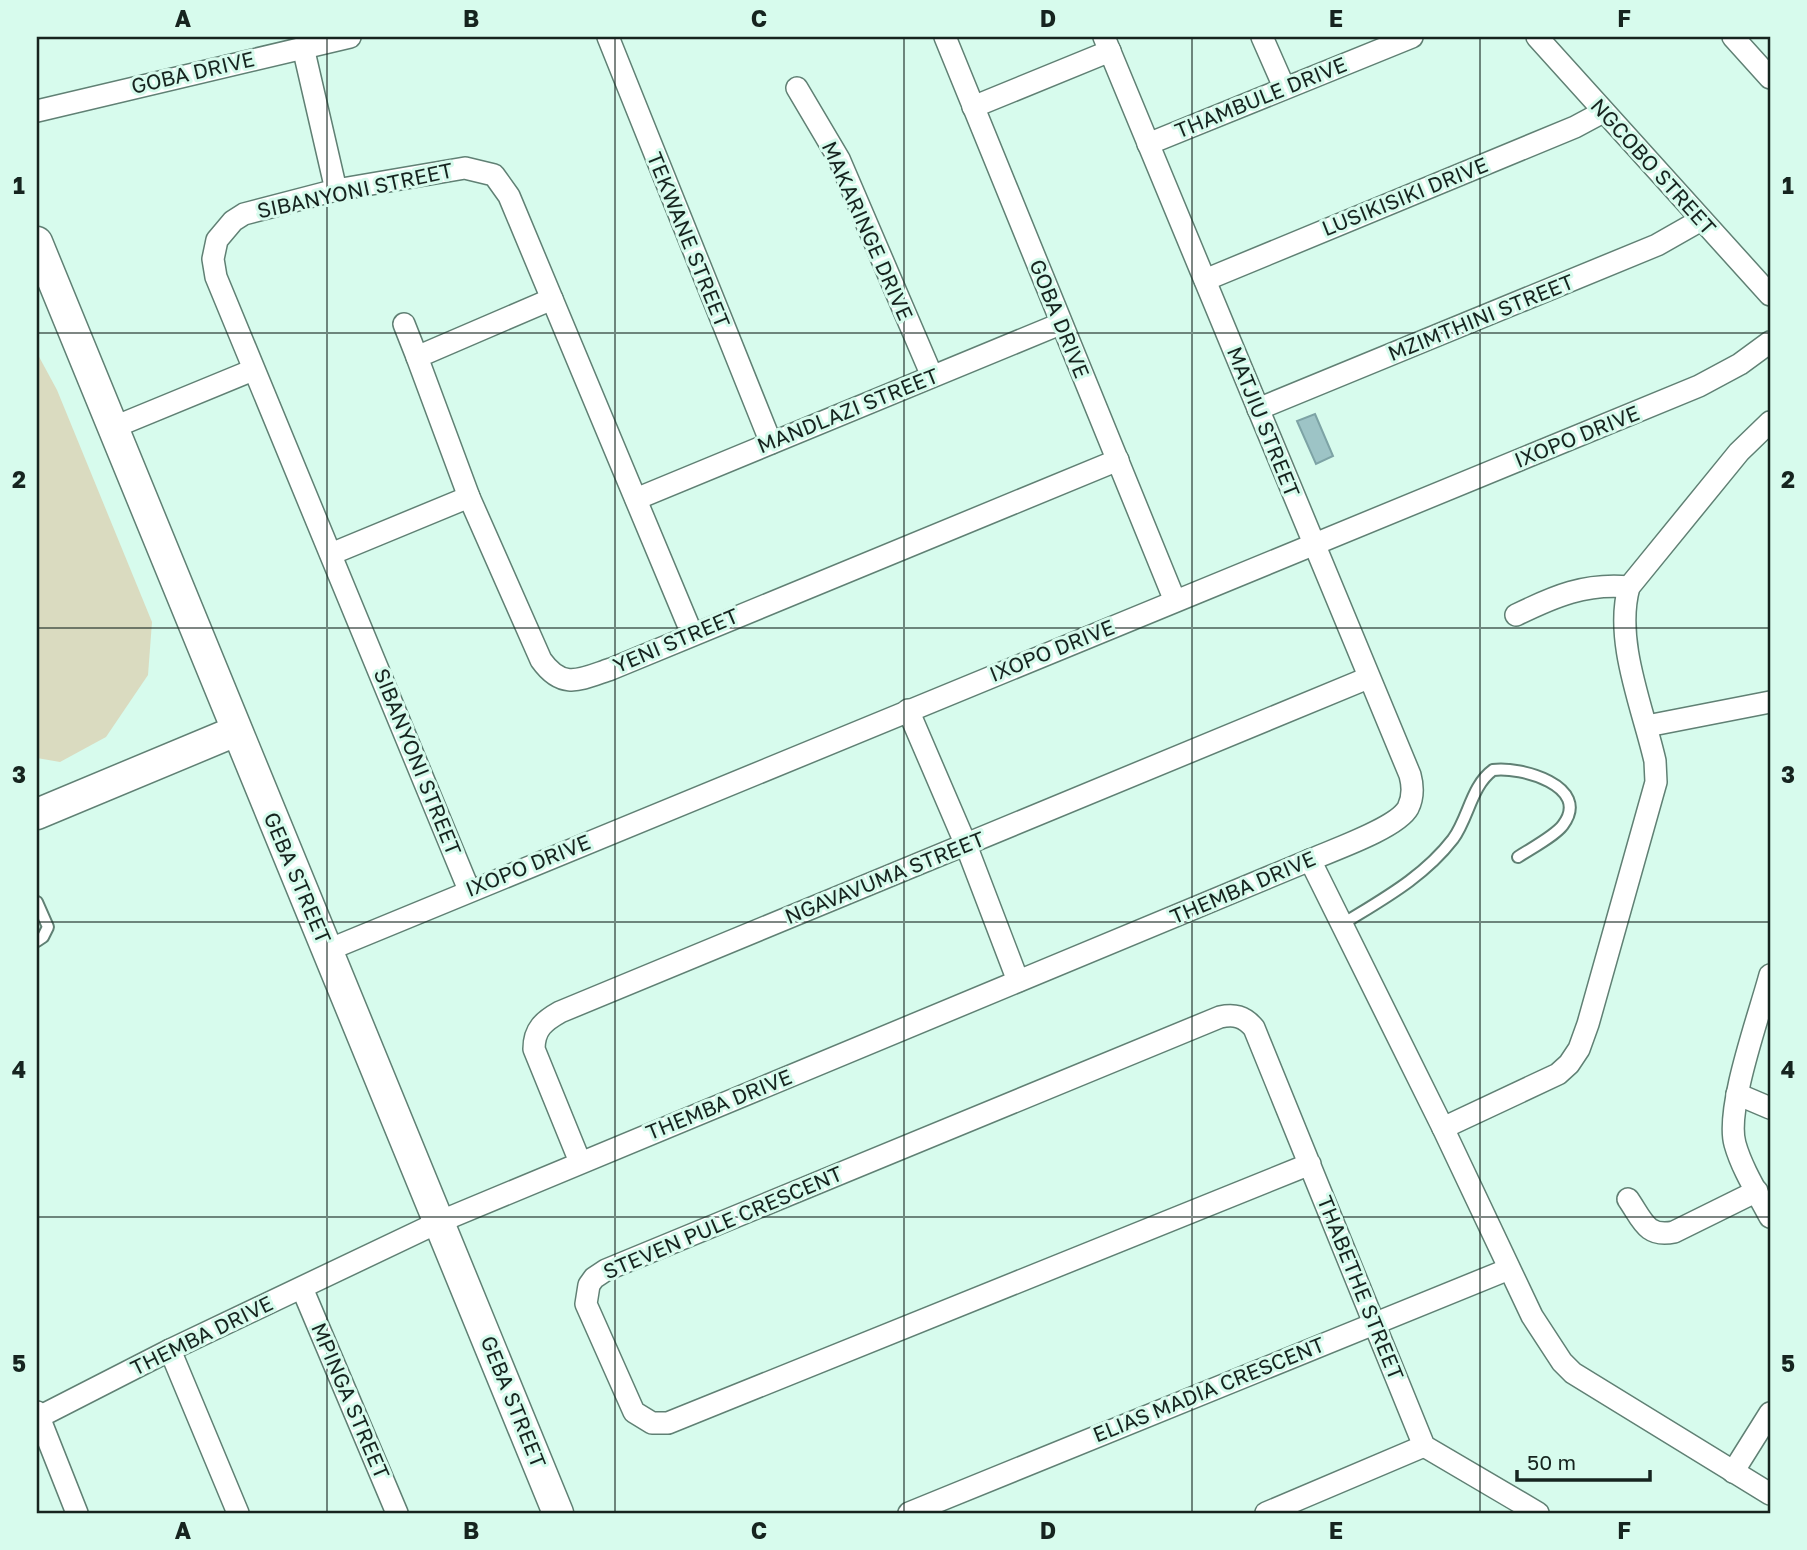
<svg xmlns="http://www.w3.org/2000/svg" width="1807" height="1550" font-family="'Golos Text',sans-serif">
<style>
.green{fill:#dadbc0}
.building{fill:#9dc4c6;stroke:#7da3a5;stroke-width:2}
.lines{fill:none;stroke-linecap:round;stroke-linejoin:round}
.lane-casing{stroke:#608074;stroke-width:14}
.street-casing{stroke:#608074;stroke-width:24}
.secondary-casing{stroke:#608074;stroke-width:33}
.lane{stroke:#fff;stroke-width:10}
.street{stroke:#fff;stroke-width:21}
.secondary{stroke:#fff;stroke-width:30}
.grid{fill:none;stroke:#16241f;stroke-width:2;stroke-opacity:0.55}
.labels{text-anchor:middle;stroke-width:6;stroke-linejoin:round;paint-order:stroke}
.street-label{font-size:21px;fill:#16241f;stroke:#d7fbed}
.neatline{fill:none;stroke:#16241f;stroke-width:2.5}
.grid-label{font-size:23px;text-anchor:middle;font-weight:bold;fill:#16241f}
</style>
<rect width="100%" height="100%" fill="#d7fbed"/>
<path class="green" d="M 37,353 L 57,390 L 152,622 L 148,675 L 106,737 L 60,762 L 37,758 Z"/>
<path class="building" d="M 1315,414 L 1333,456 L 1316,464 L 1297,421 Z"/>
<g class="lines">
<g class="lane-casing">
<g id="lane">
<path d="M 37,902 L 48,927 L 43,937 L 37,941"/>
<path d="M 1341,925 C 1381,900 1423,878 1453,839 C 1469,817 1471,786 1493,770 C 1520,766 1592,786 1563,825 C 1555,836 1530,849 1518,857"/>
</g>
</g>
<g class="street-casing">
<g id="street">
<path d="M 608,37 L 771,443"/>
<path d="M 945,37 L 1175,601"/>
<path d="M 1262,37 L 1284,87"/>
<path d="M 1537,37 L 1770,295"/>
<path d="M 1733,37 L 1770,78"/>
<path d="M 303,47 L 336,190"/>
<path d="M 797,88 L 839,159 L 932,376"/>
<path d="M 973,107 L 1110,51"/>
<path d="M 37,111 L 350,37"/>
<path d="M 1148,144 L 1412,37"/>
<path d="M 1205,280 L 1575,127 L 1603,112"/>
<path d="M 552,299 L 417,357 L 469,497 L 541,660 C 563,691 581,679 611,669 L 1118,460"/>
<path d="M 404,324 L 417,357"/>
<path d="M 1258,409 L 1657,245 L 1701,220"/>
<path d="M 112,428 L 253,370"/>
<path d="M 636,499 L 1060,324"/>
<path d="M 331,554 L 469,497"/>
<path d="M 1516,615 C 1555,596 1585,583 1629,587"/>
<path d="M 908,710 L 966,845 L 1018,981"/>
<path d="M 1647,726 L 1770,702"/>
<path d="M 1310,860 L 1443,1128 L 1532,1316 L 1562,1362 L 1573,1373 L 1770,1494"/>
<path d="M 469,890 L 216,277 L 213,259 L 217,240 L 233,221 L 244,214 L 336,190 L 465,168 L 494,175 L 509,196 L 692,634"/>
<path d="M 328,950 L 1699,386 L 1740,364 L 1770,342"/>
<path d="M 1770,975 C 1760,1013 1725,1109 1735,1144 C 1742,1169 1758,1194 1770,1217"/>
<path d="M 1737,1094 L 1770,1108"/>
<path d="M 1443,1128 L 1558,1074 L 1569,1064 L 1579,1049 L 1588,1024 L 1656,782 L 1655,761 C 1643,708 1614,641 1629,587 L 1739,452 L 1770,422"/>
<path d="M 580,1162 L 534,1049 C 534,1029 544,1021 560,1012 L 1368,678"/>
<path d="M 1310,1164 L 668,1423 L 652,1423 L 634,1412 L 586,1304 L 589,1285 L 594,1278 L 606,1270 L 1220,1017 C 1234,1014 1244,1016 1254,1028 L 1424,1446 L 1538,1513"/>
<path d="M 1628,1199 C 1642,1219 1646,1238 1674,1232 L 1757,1191"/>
<path d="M 302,1288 L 397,1513"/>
<path d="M 170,1350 L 238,1513"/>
<path d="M 37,1412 L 77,1513"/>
<path d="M 37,1418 L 170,1350 L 439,1222 L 1310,860 C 1333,850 1397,828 1408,808 C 1413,798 1413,786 1410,775 L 1104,37"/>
<path d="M 1733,1472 L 1770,1413"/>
<path d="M 909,1513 L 1509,1269"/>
<path d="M 1266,1513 L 1424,1446"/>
</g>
</g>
<g class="secondary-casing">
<g id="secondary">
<path d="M 37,242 L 558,1513"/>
<path d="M 37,814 L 236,731"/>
</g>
</g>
<use href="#lane" class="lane"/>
<use href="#street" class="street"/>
<use href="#secondary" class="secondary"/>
</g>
<path class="grid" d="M 327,37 L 327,1513M 615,37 L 615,1513M 904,37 L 904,1513M 1192,37 L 1192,1513M 1480,37 L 1480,1513M 37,333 L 1770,333M 37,628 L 1770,628M 37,922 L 1770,922M 37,1217 L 1770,1217"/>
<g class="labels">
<g class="street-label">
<text transform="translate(193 73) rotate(-13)" y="7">GOBA DRIVE</text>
<text transform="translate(1261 98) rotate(-22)" y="7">THAMBULE DRIVE</text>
<text transform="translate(1653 167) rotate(48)" y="7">NGCOBO STREET</text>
<text transform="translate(355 191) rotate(-12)" y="7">SIBANYONI STREET</text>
<text transform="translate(1405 197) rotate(-22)" y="7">LUSIKISIKI DRIVE</text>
<text transform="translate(867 231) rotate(66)" y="7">MAKARINGE DRIVE</text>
<text transform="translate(688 240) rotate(68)" y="7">TEKWANE STREET</text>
<text transform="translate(1481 318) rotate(-22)" y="7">MZIMTHINI STREET</text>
<text transform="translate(1059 319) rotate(68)" y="7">GOBA DRIVE</text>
<text transform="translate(848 411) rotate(-22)" y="7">MANDLAZI STREET</text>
<text transform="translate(1263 422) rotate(68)" y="7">MATJIU STREET</text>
<text transform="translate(1577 437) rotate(-22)" y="7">IXOPO DRIVE</text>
<text transform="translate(676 641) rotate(-23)" y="7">YENI STREET</text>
<text transform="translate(1052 651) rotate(-22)" y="7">IXOPO DRIVE</text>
<text transform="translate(417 762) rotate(68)" y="7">SIBANYONI STREET</text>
<text transform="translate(528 866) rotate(-22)" y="7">IXOPO DRIVE</text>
<text transform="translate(297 878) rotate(67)" y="7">GEBA STREET</text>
<text transform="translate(885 878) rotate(-22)" y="7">NGAVAVUMA STREET</text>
<text transform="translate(1243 888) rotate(-23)" y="7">THEMBA DRIVE</text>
<text transform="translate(719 1105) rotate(-22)" y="7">THEMBA DRIVE</text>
<text transform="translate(723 1223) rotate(-23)" y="7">STEVEN PULE CRESCENT</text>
<text transform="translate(1360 1288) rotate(68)" y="7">THABETHE STREET</text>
<text transform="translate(202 1336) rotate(-26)" y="7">THEMBA DRIVE</text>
<text transform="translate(1209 1390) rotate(-22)" y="7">ELIAS MADIA CRESCENT</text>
<text transform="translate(350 1401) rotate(67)" y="7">MPINGA STREET</text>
<text transform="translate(513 1402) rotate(68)" y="7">GEBA STREET</text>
</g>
</g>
<rect width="1807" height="1550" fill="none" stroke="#d7fbed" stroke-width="77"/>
<path d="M1517 1470v10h133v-10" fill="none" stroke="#16241f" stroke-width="3.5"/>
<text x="1527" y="1470" font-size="21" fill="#16241f" stroke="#d7fbed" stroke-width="5" paint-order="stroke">50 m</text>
<rect x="38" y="38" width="1731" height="1474" class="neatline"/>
<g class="grid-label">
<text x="183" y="27">A</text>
<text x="471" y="27">B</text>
<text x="759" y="27">C</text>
<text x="1048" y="27">D</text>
<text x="1336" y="27">E</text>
<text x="1624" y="27">F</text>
<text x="19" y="194">1</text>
<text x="1788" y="194">1</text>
<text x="19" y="488">2</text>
<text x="1788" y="488">2</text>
<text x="19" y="783">3</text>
<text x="1788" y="783">3</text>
<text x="19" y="1078">4</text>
<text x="1788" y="1078">4</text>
<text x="19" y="1372">5</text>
<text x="1788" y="1372">5</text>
<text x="183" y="1539">A</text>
<text x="471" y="1539">B</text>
<text x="759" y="1539">C</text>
<text x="1048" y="1539">D</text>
<text x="1336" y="1539">E</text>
<text x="1624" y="1539">F</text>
</g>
</svg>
